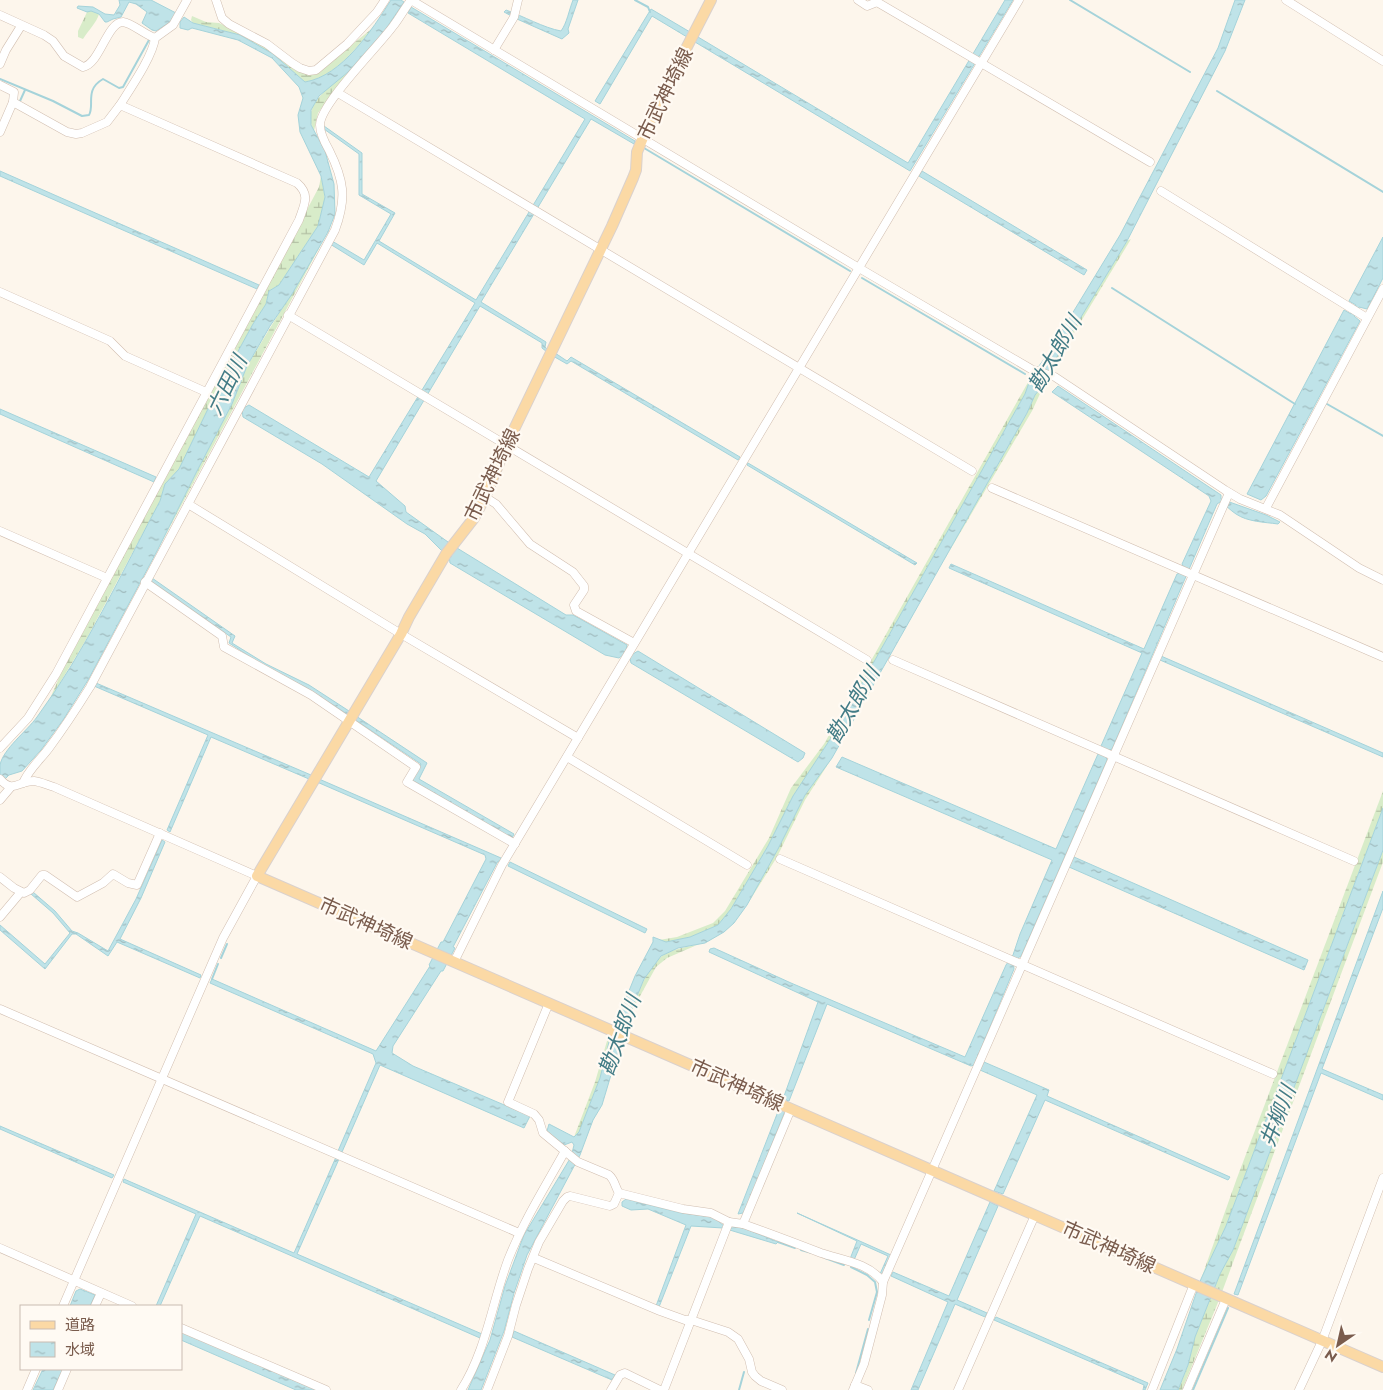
<svg xmlns="http://www.w3.org/2000/svg" width="1383" height="1390" font-family="Jost,'Noto Sans JP',sans-serif">
<style>
.grass{fill:url(#grass-tufts)}
.wetland{fill:url(#wetland-marsh)}
.water{fill:url(#water-ripples);stroke:#a5d3da}
.lines{fill:none;stroke-linecap:round;stroke-linejoin:round}
.stream{stroke:#a5d3da;stroke-width:2}
.minor-casing{stroke:#d1beb0;stroke-width:9}
.major-casing{stroke:#dad1cd;stroke-width:12}
.minor{stroke:#fff;stroke-width:8}
.major{stroke:#fbd9a5;stroke-width:10}
.labels{text-anchor:middle;stroke-width:4.5;stroke-linejoin:round;paint-order:stroke}
.street-label{font-size:20px;fill:#7a5c4d;stroke:#fffaf3}
.water-label{font-size:21px;font-style:italic;fill:#437c86;stroke:#fffaf3}
</style>
<defs>
<pattern id="grass-tufts" width="24" height="20" patternUnits="userSpaceOnUse" patternTransform="scale(1.25)"><rect width="24" height="20" fill="#d8ecc9"/><path d="M3 7l-1-3M5 7V3M7 7l1-3M15 17l-1-3M17 17v-4M19 17l1-3" fill="none" stroke="#b4c2a5"/></pattern>
<pattern id="wetland-marsh" width="20" height="14" patternUnits="userSpaceOnUse" patternTransform="scale(1.25)"><rect width="20" height="14" fill="#d8ecc9"/><path d="M1 5h8M5 5V1M11 12h8M15 12V8" fill="none" stroke="#b4c2a5"/></pattern>
<pattern id="water-ripples" width="26" height="14" patternUnits="userSpaceOnUse" patternTransform="scale(1.25)"><rect width="26" height="14" fill="#bfe3e8"/><path d="M2 4q2-2 4 0t4 0M15 11q2-2 4 0t4 0" fill="none" stroke="#a0bbbe"/></pattern>
</defs>
<rect width="100%" height="100%" fill="#fdf6ec"/>
<path class="grass" d="M 91,10 L 99,14 C 97,22 88,31 83,39 L 78,37 L 78,31 L 87,12 Z"/>
<g class="wetland">
<path d="M 192,16 L 206,22 L 219,23 L 264,44 L 300,71 L 315,74 L 374,27 C 355,49 335,77 305,82 L 273,54 L 240,35 L 193,23 L 191,20 Z"/>
<path d="M 348,72 L 318,113 L 314,131 C 300,105 331,86 348,72 Z"/>
<path d="M 321,176 L 325,198 L 318,226 L 279,285 L 269,291 L 266,304 L 253,324 L 219,386 L 179,469 L 165,484 L 160,501 L 87,638 L 49,701 L 61,673 L 319,187 Z"/>
<path d="M 324,239 L 157,551 L 198,469 L 232,404 L 247,366 Z"/>
<path d="M 1131,239 L 1054,366 L 1051,365 L 1127,241 Z"/>
<path d="M 1031,377 L 1025,394 L 831,738 L 793,796 L 768,846 L 731,909 L 718,925 L 690,937 L 666,942 L 659,940 L 677,937 L 713,923 L 725,911 L 769,838 L 791,788 L 824,744 Z"/>
<path d="M 1045,383 L 1032,411 L 943,562 L 1027,413 L 1035,395 Z"/>
<path d="M 832,758 L 805,800 L 777,857 L 747,905 L 778,849 L 805,795 Z"/>
<path d="M 1383,791 L 1383,808 L 1226,1226 L 1201,1279 L 1237,1178 Z"/>
<path d="M 1383,850 L 1383,862 L 1219,1300 L 1182,1390 L 1178,1390 L 1188,1365 L 1195,1337 L 1220,1274 L 1233,1250 Z"/>
<path d="M 697,945 L 667,958 L 656,967 L 628,1018 C 635,1000 647,966 662,956 C 673,949 685,947 697,945 Z"/>
<path d="M 610,1038 L 600,1078 L 579,1132 L 574,1137 L 595,1082 L 607,1041 Z"/>
</g>
<g class="water">
<path d="M 119,0 L 151,0 L 176,13 L 170,22 L 156,31 L 152,30 L 142,23 L 147,12 L 136,4 L 129,2 L 121,17 L 113,19 L 107,22 L 105,22 L 99,14 L 91,11 L 87,12 L 77,8 L 78,6 L 93,7 L 105,14 L 114,15 L 120,5 Z"/>
<path d="M 391,0 L 401,0 L 404,2 L 385,30 L 348,72 L 319,96 L 311,110 L 311,125 L 325,151 L 334,184 L 335,214 L 328,232 L 292,294 L 270,326 L 247,366 L 232,404 L 198,469 L 157,551 L 88,680 L 63,720 L 41,750 L 22,771 L 9,775 L 0,784 C 0,778 0,771 0,765 C 3,749 27,731 37,717 C 85,652 122,572 160,501 L 165,484 L 179,469 L 219,386 L 253,324 L 266,304 L 269,291 L 279,285 L 318,226 L 325,197 L 321,176 L 300,132 L 298,115 L 303,98 L 299,87 L 272,58 L 238,40 L 192,28 L 188,30 L 180,28 L 180,22 L 184,17 L 193,23 L 240,35 L 273,54 L 305,82 C 342,76 372,30 391,0 Z"/>
<path d="M 573,0 L 578,0 L 568,29 L 569,33 L 562,39 L 517,19 L 504,12 L 506,10 C 523,16 544,28 561,31 C 567,23 569,10 573,0 Z"/>
<path d="M 1005,0 L 1013,0 L 910,171 L 695,42 L 698,37 L 908,163 Z"/>
<path d="M 1235,0 L 1245,0 L 1225,51 L 1127,241 L 1052,365 L 1045,383 L 1035,395 L 1027,413 L 832,758 L 805,795 L 778,849 L 747,905 L 734,923 L 724,932 L 705,943 L 678,948 L 661,956 L 644,979 L 628,1018 L 602,1105 L 593,1120 L 580,1155 L 527,1255 L 514,1293 L 504,1331 L 481,1390 L 468,1390 L 490,1340 L 505,1286 L 524,1235 L 571,1157 L 574,1145 L 572,1142 L 564,1145 L 547,1131 L 549,1124 L 574,1137 L 579,1132 L 600,1078 L 610,1038 L 635,976 L 653,942 L 653,937 L 666,942 L 690,937 L 718,925 L 731,909 L 768,846 L 793,796 L 831,738 L 1025,394 L 1031,377 L 1047,355 L 1120,235 L 1218,48 Z"/>
<path d="M 411,7 L 635,141 L 634,144 L 591,119 L 481,302 L 546,342 L 545,347 L 548,350 L 547,352 L 542,348 L 542,343 L 480,306 L 376,481 L 405,506 L 406,512 L 448,542 L 449,545 L 457,548 L 566,615 L 573,615 L 627,645 L 626,650 L 633,654 L 638,651 L 805,753 L 803,758 L 798,762 L 631,663 L 630,658 L 623,655 L 619,658 L 605,655 L 450,563 L 449,555 L 441,550 L 425,534 L 407,524 L 322,464 L 243,417 L 242,409 L 249,405 L 369,477 L 475,303 L 377,243 L 364,265 L 330,244 L 332,241 L 364,260 L 391,214 L 359,195 L 359,154 L 324,129 L 324,126 L 362,153 L 362,194 L 395,213 L 379,241 L 476,300 L 585,119 L 408,13 Z"/>
<path d="M 651,9 L 690,32 L 687,37 L 652,16 L 600,104 L 595,101 Z"/>
<path d="M 0,171 L 259,285 L 257,289 L 0,176 Z"/>
<path d="M 922,171 L 1087,270 L 1084,275 L 919,176 Z"/>
<path d="M 1383,237 L 1383,278 L 1367,309 L 1359,307 L 1354,316 L 1360,321 L 1266,496 L 1261,500 L 1247,494 L 1344,310 L 1351,314 L 1356,305 L 1349,301 Z"/>
<path d="M 555,353 L 567,361 L 571,357 L 740,457 L 738,460 L 571,361 L 567,364 L 553,356 Z"/>
<path d="M 1058,386 L 1221,495 L 1221,499 L 1266,515 L 1280,522 L 1278,524 C 1264,522 1248,522 1236,514 C 1230,510 1227,506 1220,502 L 1217,504 L 1112,749 L 1109,750 L 1106,757 L 1107,760 L 1021,956 C 1016,959 1013,964 1014,969 L 974,1065 L 971,1066 L 827,1004 L 789,1101 L 783,1099 L 818,1002 L 709,952 L 710,949 L 714,948 L 791,983 L 965,1057 L 1006,965 L 1013,955 L 1020,934 L 1052,860 L 836,767 L 842,757 L 1056,849 L 1098,754 L 1100,754 L 1101,746 L 1142,653 L 949,568 L 951,564 L 1144,649 L 1177,574 L 1180,573 L 1183,566 L 1182,564 L 1211,501 L 1209,496 L 1052,392 Z"/>
<path d="M 0,409 L 156,477 L 154,482 L 0,414 Z"/>
<path d="M 748,463 L 917,563 L 915,565 L 747,465 Z"/>
<path d="M 152,578 L 235,636 L 232,643 L 266,664 L 309,685 L 349,711 L 347,714 L 307,688 L 263,665 L 229,643 L 231,637 L 151,581 Z"/>
<path d="M 1161,656 L 1383,753 L 1383,757 L 1160,660 Z"/>
<path d="M 96,683 L 311,775 L 309,779 L 211,737 L 170,832 L 167,830 L 208,735 L 94,686 Z"/>
<path d="M 356,716 L 427,763 L 419,779 L 514,834 L 512,838 L 412,780 L 421,764 L 354,719 Z"/>
<path d="M 319,779 L 501,858 L 500,862 L 498,861 L 453,947 L 455,948 L 443,971 L 441,971 L 393,1046 L 392,1053 L 413,1066 L 530,1116 L 524,1128 L 380,1065 L 342,1152 L 338,1151 L 376,1063 L 373,1054 L 210,983 L 212,979 L 376,1051 L 430,966 L 429,965 L 441,942 L 443,942 L 486,859 L 485,855 L 317,782 Z"/>
<path d="M 1383,808 L 1383,850 L 1233,1250 L 1220,1274 L 1195,1337 L 1188,1365 L 1178,1390 L 1160,1390 L 1177,1349 L 1201,1279 L 1226,1226 Z"/>
<path d="M 162,840 L 165,842 L 141,898 L 120,939 L 201,975 L 200,978 L 117,942 L 108,956 L 76,934 L 72,934 L 45,969 L 0,930 L 0,925 L 45,964 L 70,933 L 53,913 L 31,894 L 33,892 L 55,911 L 72,931 L 78,933 L 108,951 L 136,899 Z"/>
<path d="M 1074,857 L 1308,960 L 1304,970 L 1069,867 Z"/>
<path d="M 510,862 L 647,929 L 645,933 L 508,866 Z"/>
<path d="M 1383,891 L 1383,908 L 1322,1069 L 1383,1095 L 1383,1100 L 1321,1073 L 1238,1295 L 1234,1294 Z"/>
<path d="M 984,1062 L 1049,1090 L 1047,1096 L 1230,1177 L 1228,1180 L 1045,1100 L 1003,1194 L 994,1191 L 1037,1095 L 980,1070 Z"/>
<path d="M 779,1109 L 785,1111 L 749,1201 L 743,1213 L 738,1214 Z"/>
<path d="M 0,1126 L 114,1175 L 112,1178 L 0,1129 Z"/>
<path d="M 336,1157 L 339,1159 L 297,1254 L 482,1334 L 480,1338 L 200,1216 L 160,1306 L 156,1306 L 196,1214 L 123,1182 L 124,1179 L 294,1253 Z"/>
<path d="M 626,1199 L 681,1213 L 713,1217 L 724,1226 L 731,1228 L 741,1227 L 778,1242 L 776,1244 L 723,1228 L 691,1226 L 659,1307 L 656,1306 L 686,1225 L 648,1209 L 631,1210 L 622,1206 L 622,1202 Z"/>
<path d="M 990,1202 L 998,1206 L 957,1300 L 987,1313 L 985,1317 L 955,1304 L 918,1390 L 911,1390 L 948,1302 L 891,1276 L 893,1272 L 949,1296 Z"/>
<path d="M 797,1213 L 891,1255 L 882,1275 L 880,1274 L 888,1256 L 861,1244 L 854,1260 L 850,1259 L 857,1241 Z"/>
<path d="M 80,1289 L 95,1295 L 90,1306 L 70,1306 L 76,1291 Z"/>
<path d="M 996,1317 L 1148,1383 L 1145,1390 L 1143,1390 L 1144,1385 L 994,1320 Z"/>
<path d="M 181,1331 L 316,1390 L 296,1390 L 181,1340 Z"/>
<path d="M 514,1331 L 615,1375 L 612,1380 L 512,1337 Z"/>
<path d="M 43,1369 L 63,1369 L 53,1390 L 33,1390 Z"/>
</g>
<g class="lines">
<g class="stream">
<path d="M 635,0 L 648,7 L 650,12"/>
<path d="M 1070,0 L 1190,72"/>
<path d="M 0,79 L 53,101 L 82,116 L 89,115 C 95,105 84,90 103,79 L 119,88 L 123,87 L 149,40"/>
<path d="M 1217,91 L 1383,192"/>
<path d="M 20,101 L 25,90"/>
<path d="M 644,148 L 850,271"/>
<path d="M 862,278 L 1025,374"/>
<path d="M 1112,288 L 1295,404"/>
<path d="M 1327,404 L 1383,436"/>
<path d="M 221,958 L 227,944"/>
<path d="M 212,979 L 218,964"/>
<path d="M 778,1242 L 795,1248"/>
<path d="M 801,1250 L 812,1253"/>
<path d="M 825,1258 L 844,1265"/>
<path d="M 851,1267 L 867,1275 L 875,1282 L 877,1292 L 869,1320"/>
<path d="M 856,1373 L 868,1329"/>
<path d="M 739,1390 L 744,1372"/>
<path d="M 1193,1390 L 1228,1308"/>
</g>
<g class="minor-casing">
<g id="minor">
<path d="M 216,0 L 222,18 L 229,24 L 267,44 L 292,63 L 300,68 L 309,71 L 316,70 L 347,44 L 377,12 L 385,0"/>
<path d="M 411,0 L 859,268 L 1031,369 L 1055,377 L 1225,490 L 1240,499 L 1280,515 L 1359,568 L 1383,580"/>
<path d="M 858,0 L 867,6 L 877,2"/>
<path d="M 1286,0 L 1383,61"/>
<path d="M 877,2 L 1150,162"/>
<path d="M 0,15 L 44,35 L 53,41 L 64,56 L 83,67 C 100,64 107,22 123,22 C 132,23 145,35 155,38"/>
<path d="M 494,50 L 514,17 L 518,0"/>
<path d="M 0,64 L 6,50 L 21,26"/>
<path d="M 0,85 L 14,92 L 13,102 L 0,132"/>
<path d="M 338,93 L 972,471"/>
<path d="M 120,105 C 130,89 153,56 155,38 L 173,25 L 187,0"/>
<path d="M 1161,191 L 1367,318"/>
<path d="M 0,292 L 110,341 L 125,356 L 206,392"/>
<path d="M 288,315 L 867,660"/>
<path d="M 992,488 L 1383,657"/>
<path d="M 485,497 L 496,504 L 530,544 L 573,572 L 584,586 L 584,590 L 574,605 L 576,611 L 634,643"/>
<path d="M 188,504 L 401,634 L 578,738"/>
<path d="M 1266,508 L 1383,289"/>
<path d="M 0,531 L 107,578"/>
<path d="M 145,582 L 222,636 L 224,647 L 311,695 L 416,767 L 407,782 L 515,844"/>
<path d="M 893,660 L 1354,861"/>
<path d="M 0,748 L 28,718 L 56,674 L 299,220 C 304,205 311,195 297,183 L 120,105 L 107,122 L 82,133 L 76,134 L 67,132 L 13,102"/>
<path d="M 567,757 L 747,865"/>
<path d="M 0,779 C 13,794 18,781 34,781 C 41,782 47,785 54,787 L 257,876 L 223,938 L 63,1306"/>
<path d="M 23,783 C 29,769 40,760 49,748 C 64,728 77,708 90,687 L 335,230 C 347,198 344,180 329,150 C 325,143 320,134 320,125 C 320,104 379,46 394,25 C 400,17 405,8 411,0"/>
<path d="M 0,800 L 11,787"/>
<path d="M 780,859 L 1273,1074"/>
<path d="M 0,877 L 14,888 L 24,893 L 30,890 L 42,875 L 45,875 L 77,897 L 103,883 L 113,874 L 128,883 L 137,885 L 160,833"/>
<path d="M 0,917 L 21,892"/>
<path d="M 454,962 L 502,865 L 1019,0"/>
<path d="M 549,1003 L 508,1102 L 534,1114 L 539,1120 L 543,1133 L 578,1162 L 609,1175 C 615,1180 615,1187 619,1193 L 683,1209 L 711,1213 L 729,1222"/>
<path d="M 0,1009 L 519,1233"/>
<path d="M 743,1224 C 769,1233 795,1243 821,1253 C 842,1260 869,1263 883,1282"/>
<path d="M 0,1248 L 132,1306"/>
<path d="M 534,1258 L 660,1311 L 685,1320 L 691,1320 L 728,1332 L 738,1339 L 749,1359 L 752,1372 L 755,1376 L 761,1381 L 782,1390"/>
<path d="M 95,1306 L 101,1293"/>
<path d="M 181,1328 L 326,1390"/>
<path d="M 855,1385 L 868,1390"/>
<path d="M 27,1390 L 36,1369"/>
<path d="M 58,1390 L 67,1369"/>
<path d="M 461,1390 C 486,1351 492,1303 508,1260 C 523,1222 545,1187 565,1151"/>
<path d="M 487,1390 L 508,1336 L 516,1305 L 528,1269 L 539,1242 L 563,1201 L 567,1197 L 570,1196 L 610,1206 L 614,1204 L 619,1193"/>
<path d="M 611,1390 L 620,1375 L 625,1373 L 660,1390"/>
<path d="M 664,1390 L 729,1222 L 743,1224 L 791,1109"/>
<path d="M 853,1390 L 864,1364 L 882,1295 L 883,1282 L 1229,493"/>
<path d="M 958,1390 L 1035,1215"/>
<path d="M 1152,1390 L 1194,1284"/>
<path d="M 1187,1390 L 1226,1299"/>
<path d="M 1299,1390 L 1322,1341 L 1383,1178"/>
</g>
</g>
<g class="major-casing">
<path id="major" d="M 711,0 L 654,111 L 637,152 L 636,170 L 633,178 L 612,226 L 506,446 L 485,497 L 474,518 L 446,554 L 409,617 L 401,634 L 257,876 L 1383,1367"/>
</g>
<use href="#minor" class="minor"/>
<use href="#major" class="major"/>
</g>
<g class="labels">
<g class="street-label">
<text transform="translate(665 94) rotate(-64)" y="7">市武神埼線</text>
<text transform="translate(492 475) rotate(-64)" y="7">市武神埼線</text>
<text transform="translate(366 923) rotate(24)" y="7">市武神埼線</text>
<text transform="translate(737 1085) rotate(24)" y="7">市武神埼線</text>
<text transform="translate(1109 1247) rotate(24)" y="7">市武神埼線</text>
</g>
<g class="water-label">
<text transform="translate(1055 354) rotate(-60)" y="7">勘太郎川</text>
<text transform="translate(227 385) rotate(-64)" y="7">六田川</text>
<text transform="translate(853 705) rotate(-60)" y="7">勘太郎川</text>
<text transform="translate(620 1035) rotate(-70)" y="7">勘太郎川</text>
<text transform="translate(1278 1116) rotate(-69)" y="7">井柳川</text>
</g>
</g>
<rect x="20" y="1305" width="162" height="65" fill="#fffaf3" stroke="#cabbb1"/>
<rect x="30" y="1321" width="25" height="8" fill="#fbd9a5" stroke="#cabbb1"/>
<text x="65" y="1330" font-size="15" fill="#7a5c4d">道路</text>
<rect x="30" y="1342" width="25" height="15" fill="url(#water-ripples)" stroke="#cabbb1"/>
<text x="65" y="1355" font-size="15" fill="#7a5c4d">水域</text>
<g transform="translate(1338 1345) rotate(214)" stroke="#fffaf3" stroke-width="4" paint-order="stroke">
<path d="M0-4L9 19L0 12L-9 19Z" fill="#7a5c4d"/>
<text y="-8" font-size="14" font-weight="bold" text-anchor="middle" fill="#7a5c4d">N</text>
</g>
</svg>
